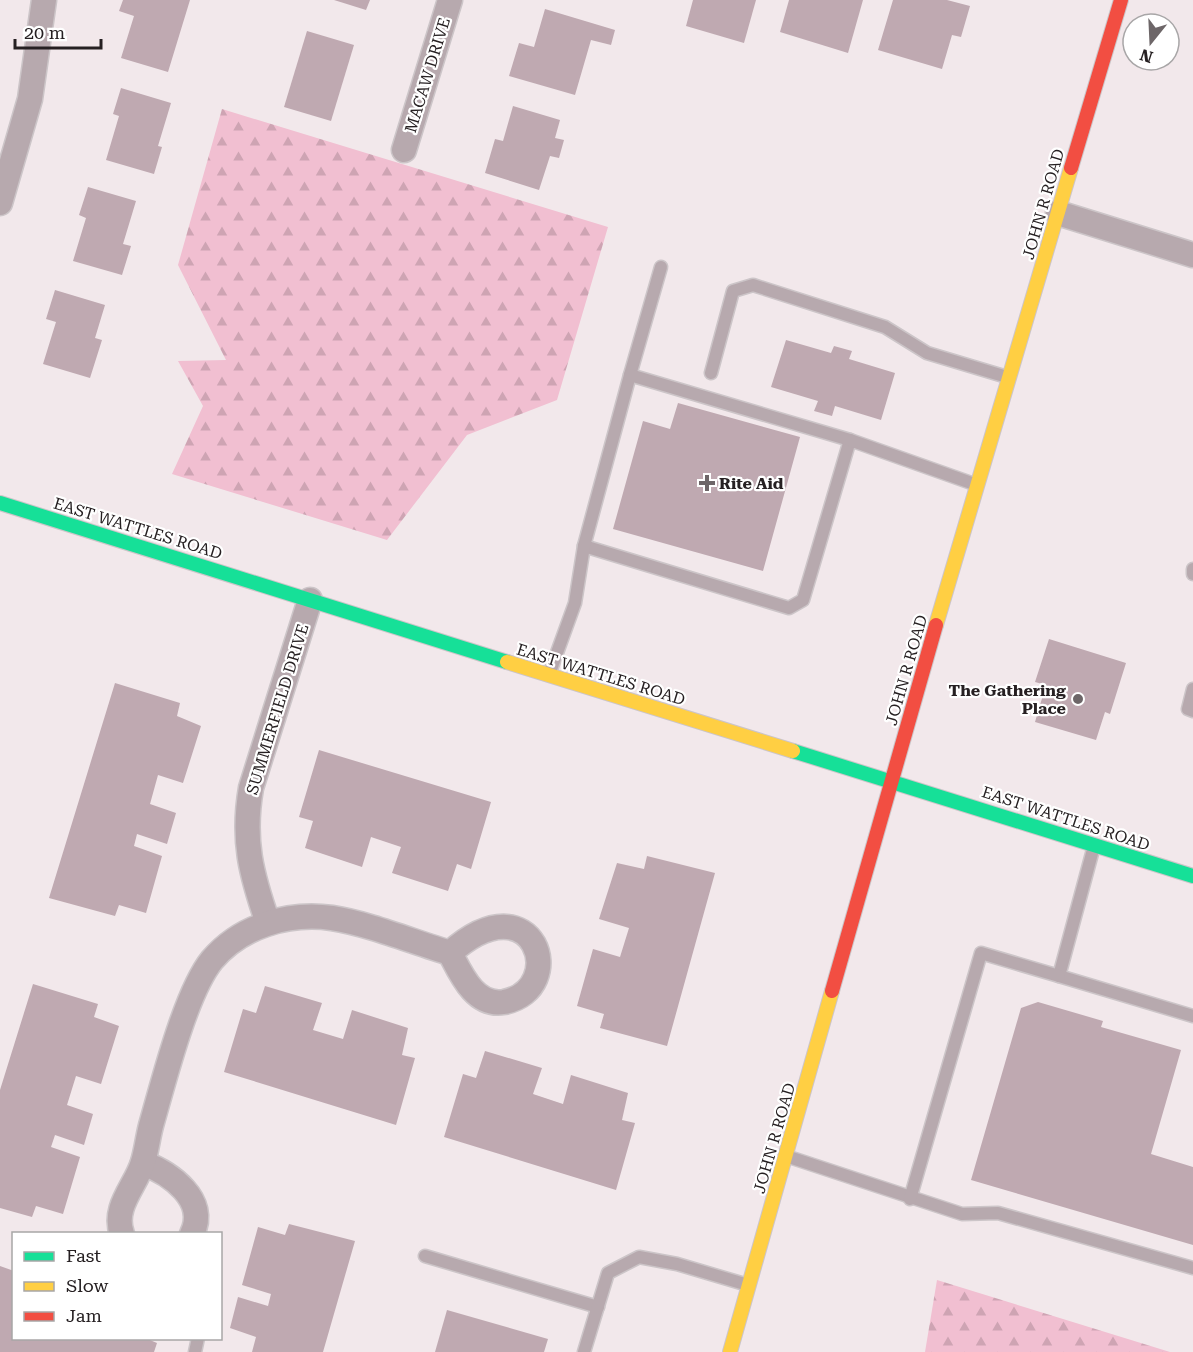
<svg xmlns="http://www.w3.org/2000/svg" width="1193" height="1352" font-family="'Roboto Serif',serif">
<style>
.forest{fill:url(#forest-firs)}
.building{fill:#bfa9b1}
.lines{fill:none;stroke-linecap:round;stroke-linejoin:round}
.lane-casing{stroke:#ccc5c8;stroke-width:15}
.street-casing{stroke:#ccc5c8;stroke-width:27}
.fast-casing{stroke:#ccc5c8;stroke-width:16}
.slow-casing{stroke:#ccc5c8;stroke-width:16}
.jam-casing{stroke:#ccc5c8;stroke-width:16}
.lane{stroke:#b7a9ae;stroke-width:12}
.street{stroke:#b7a9ae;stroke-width:24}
.fast{stroke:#16e098;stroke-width:14}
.slow{stroke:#ffcf43;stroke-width:14}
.jam{stroke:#f24e42;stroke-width:14}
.poi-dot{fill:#6d6668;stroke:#fff;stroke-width:2}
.labels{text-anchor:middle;stroke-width:4.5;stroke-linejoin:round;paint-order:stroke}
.street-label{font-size:16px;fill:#262022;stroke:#fff}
.poi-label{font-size:16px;font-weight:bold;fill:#262022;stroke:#fff;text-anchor:start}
</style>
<defs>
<pattern id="forest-firs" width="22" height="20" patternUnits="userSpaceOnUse" patternTransform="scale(1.5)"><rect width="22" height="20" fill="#f1bfd1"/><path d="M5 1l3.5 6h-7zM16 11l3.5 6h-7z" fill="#cea4b3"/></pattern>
</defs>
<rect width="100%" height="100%" fill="#f2e8eb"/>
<g class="forest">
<path d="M 222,109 L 608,227 L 557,400 L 467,435 L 387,540 L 172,474 L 203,406 L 178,361 L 226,360 L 178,265 Z"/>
<path d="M 937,1280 L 1170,1352 L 925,1352 Z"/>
</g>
<g class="building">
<path d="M 123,0 L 190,0 L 168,72 L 121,58 L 134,16 L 119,11 Z"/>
<path d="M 334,0 L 370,0 L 366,10 Z"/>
<path d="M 693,0 L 756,0 L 744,43 L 686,26 Z"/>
<path d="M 789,0 L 863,0 L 848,53 L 780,32 Z"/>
<path d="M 893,0 L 947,0 L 970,6 L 961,37 L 952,35 L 942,69 L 878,50 Z"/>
<path d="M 545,9 L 615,30 L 611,45 L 591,40 L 575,95 L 509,76 L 519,43 L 534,47 Z"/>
<path d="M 307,31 L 354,45 L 331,121 L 284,107 Z"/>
<path d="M 121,88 L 171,103 L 158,146 L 162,147 L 154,174 L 106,160 L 119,116 L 113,114 Z"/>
<path d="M 513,106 L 560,120 L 555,138 L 564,140 L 559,158 L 550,156 L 539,190 L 485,173 L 495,139 L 503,141 Z"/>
<path d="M 88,187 L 136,201 L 123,244 L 131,246 L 122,275 L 73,261 L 86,218 L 79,215 Z"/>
<path d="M 55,290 L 105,305 L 95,338 L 102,340 L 90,378 L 43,364 L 56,322 L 46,319 Z"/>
<path d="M 786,340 L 831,353 L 834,346 L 852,351 L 849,359 L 895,373 L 881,420 L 835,406 L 832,416 L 814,411 L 818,401 L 771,387 Z"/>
<path d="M 678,403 L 800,437 L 763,571 L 613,529 L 643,421 L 670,429 Z"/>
<path d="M 1049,639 L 1126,663 L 1110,714 L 1105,712 L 1096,740 L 1035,722 L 1046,685 L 1035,682 Z"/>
<path d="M 115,683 L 180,703 L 177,716 L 201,726 L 183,783 L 158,775 L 150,804 L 176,813 L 167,844 L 137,834 L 134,846 L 162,856 L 146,913 L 119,905 L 115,916 L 49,898 Z"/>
<path d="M 319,750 L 491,802 L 471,869 L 457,864 L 448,891 L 392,873 L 401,847 L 371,837 L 362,867 L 305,848 L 313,821 L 299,817 Z"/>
<path d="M 647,856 L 715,873 L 667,1046 L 600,1028 L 604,1014 L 577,1006 L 593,949 L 620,957 L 629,928 L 599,919 L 617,863 L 644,869 Z"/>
<path d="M 33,984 L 98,1004 L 94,1017 L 119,1026 L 101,1084 L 76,1076 L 67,1105 L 93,1114 L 84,1145 L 55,1135 L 51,1147 L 80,1157 L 63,1214 L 36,1206 L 32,1217 L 0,1208 L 0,1090 Z"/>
<path d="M 265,986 L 322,1003 L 313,1030 L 343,1039 L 352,1010 L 408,1028 L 402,1055 L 415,1058 L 396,1125 L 224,1072 L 243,1009 L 256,1013 Z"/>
<path d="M 1038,1002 L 1103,1021 L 1101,1027 L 1181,1050 L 1151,1154 L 1193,1167 L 1193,1245 L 971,1180 L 1021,1008 Z"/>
<path d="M 485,1051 L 542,1068 L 533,1094 L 563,1104 L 571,1075 L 628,1093 L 622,1120 L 635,1123 L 616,1190 L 444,1137 L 463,1074 L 476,1078 Z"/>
<path d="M 289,1224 L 355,1241 L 323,1352 L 252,1352 L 256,1337 L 230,1328 L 238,1297 L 268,1306 L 271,1294 L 242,1285 L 258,1227 L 285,1235 Z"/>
<path d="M 0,1266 L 14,1271 L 14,1338 L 145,1338 L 157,1343 L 154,1352 L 0,1352 Z"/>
<path d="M 447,1310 L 548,1339 L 544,1352 L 435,1352 Z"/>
</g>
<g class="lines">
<g class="lane-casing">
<g id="lane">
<path d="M 711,373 L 733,291 L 753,285 L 885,327 L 927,353 L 1007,377"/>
<path d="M 630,375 L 661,267"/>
<path d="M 584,546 L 789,608 L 803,600 L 850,440"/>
<path d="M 1193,569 L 1193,574"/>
<path d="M 550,672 L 575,603 L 584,546 L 630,375 L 850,440 L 977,485"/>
<path d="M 1193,689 L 1188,709 L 1193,711"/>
<path d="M 1094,846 L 1059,976 L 1193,1016"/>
<path d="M 786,1156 L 962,1214 L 998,1213 L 1193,1268"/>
<path d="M 910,1199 L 981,953 L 1059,976"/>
<path d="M 425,1256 L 598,1307"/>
<path d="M 195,1352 L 198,1338"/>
<path d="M 584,1352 L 608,1273 L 639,1257 L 677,1264 L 748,1285"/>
</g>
</g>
<g class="street-casing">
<g id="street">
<path d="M 404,150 L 450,0"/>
<path d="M 0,203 L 30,99 L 44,0"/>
<path d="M 1058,213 L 1193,255"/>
<path d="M 268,923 C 251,874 242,840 251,788 L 310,600"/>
<path d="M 143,1163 C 170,1173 209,1200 192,1234"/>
<path d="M 122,1234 C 112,1207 136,1186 143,1162 C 147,1149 148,1135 152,1122 C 164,1080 186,992 212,960 C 241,926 288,912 332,918 C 370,924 413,942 450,953 C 461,974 475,1007 504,1002 C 570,989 535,877 450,953"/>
</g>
</g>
<g class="fast-casing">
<g id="fast">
<path d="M 0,503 L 507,662"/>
<path d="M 793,751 L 1193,876"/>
</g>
</g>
<g class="slow-casing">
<g id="slow">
<path d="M 936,625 L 1071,168"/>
<path d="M 507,662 L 793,751"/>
<path d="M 730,1352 L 832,991"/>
</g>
</g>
<g class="jam-casing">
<g id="jam">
<path d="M 1071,168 L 1121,0"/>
<path d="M 832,991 L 936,625"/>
</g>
</g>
<use href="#lane" class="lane"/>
<use href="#street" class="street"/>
<use href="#fast" class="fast"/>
<use href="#slow" class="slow"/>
<use href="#jam" class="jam"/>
</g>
<g class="poi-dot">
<path d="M704 474h6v6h6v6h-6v6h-6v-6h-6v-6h6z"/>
<circle cx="1078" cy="699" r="6"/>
</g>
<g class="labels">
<g class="street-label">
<text transform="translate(427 75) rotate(-73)" y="6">MACAW DRIVE</text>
<text transform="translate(1043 204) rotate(-74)" y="6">JOHN R ROAD</text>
<text transform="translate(138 528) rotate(17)" y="6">EAST WATTLES ROAD</text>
<text transform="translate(906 670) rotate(-74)" y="6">JOHN R ROAD</text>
<text transform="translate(601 674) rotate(17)" y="6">EAST WATTLES ROAD</text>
<text transform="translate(277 709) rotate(-73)" y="6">SUMMERFIELD DRIVE</text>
<text transform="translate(1066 818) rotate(18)" y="6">EAST WATTLES ROAD</text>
<text transform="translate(774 1138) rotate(-74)" y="6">JOHN R ROAD</text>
</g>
<g class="poi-label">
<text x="719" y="489">Rite Aid</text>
<text x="1066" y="696" text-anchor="end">The Gathering<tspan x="1066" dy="18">Place</tspan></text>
</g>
</g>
<rect x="12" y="1232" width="210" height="108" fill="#ffffff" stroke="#a8a6a7" stroke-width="1.5"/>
<rect x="24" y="1252" width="30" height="9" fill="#16e098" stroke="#a8a6a7" stroke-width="1.5"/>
<text x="66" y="1262" font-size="18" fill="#262022">Fast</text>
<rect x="24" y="1282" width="30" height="9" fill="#ffcf43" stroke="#a8a6a7" stroke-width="1.5"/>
<text x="66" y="1292" font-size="18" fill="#262022">Slow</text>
<rect x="24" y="1312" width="30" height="9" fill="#f24e42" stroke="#a8a6a7" stroke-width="1.5"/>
<text x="66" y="1322" font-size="18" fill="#262022">Jam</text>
<g transform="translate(1151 42) rotate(198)"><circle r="28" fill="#ffffff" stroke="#a8a6a7" stroke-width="1.5"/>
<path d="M0-4.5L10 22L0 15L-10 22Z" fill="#6d6668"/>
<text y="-9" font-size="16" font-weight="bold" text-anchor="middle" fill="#262022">N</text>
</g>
<path d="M15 39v9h86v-9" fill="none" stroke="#262022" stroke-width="3"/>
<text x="24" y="39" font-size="18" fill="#262022" stroke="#ffffff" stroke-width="4.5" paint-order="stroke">20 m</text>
</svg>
